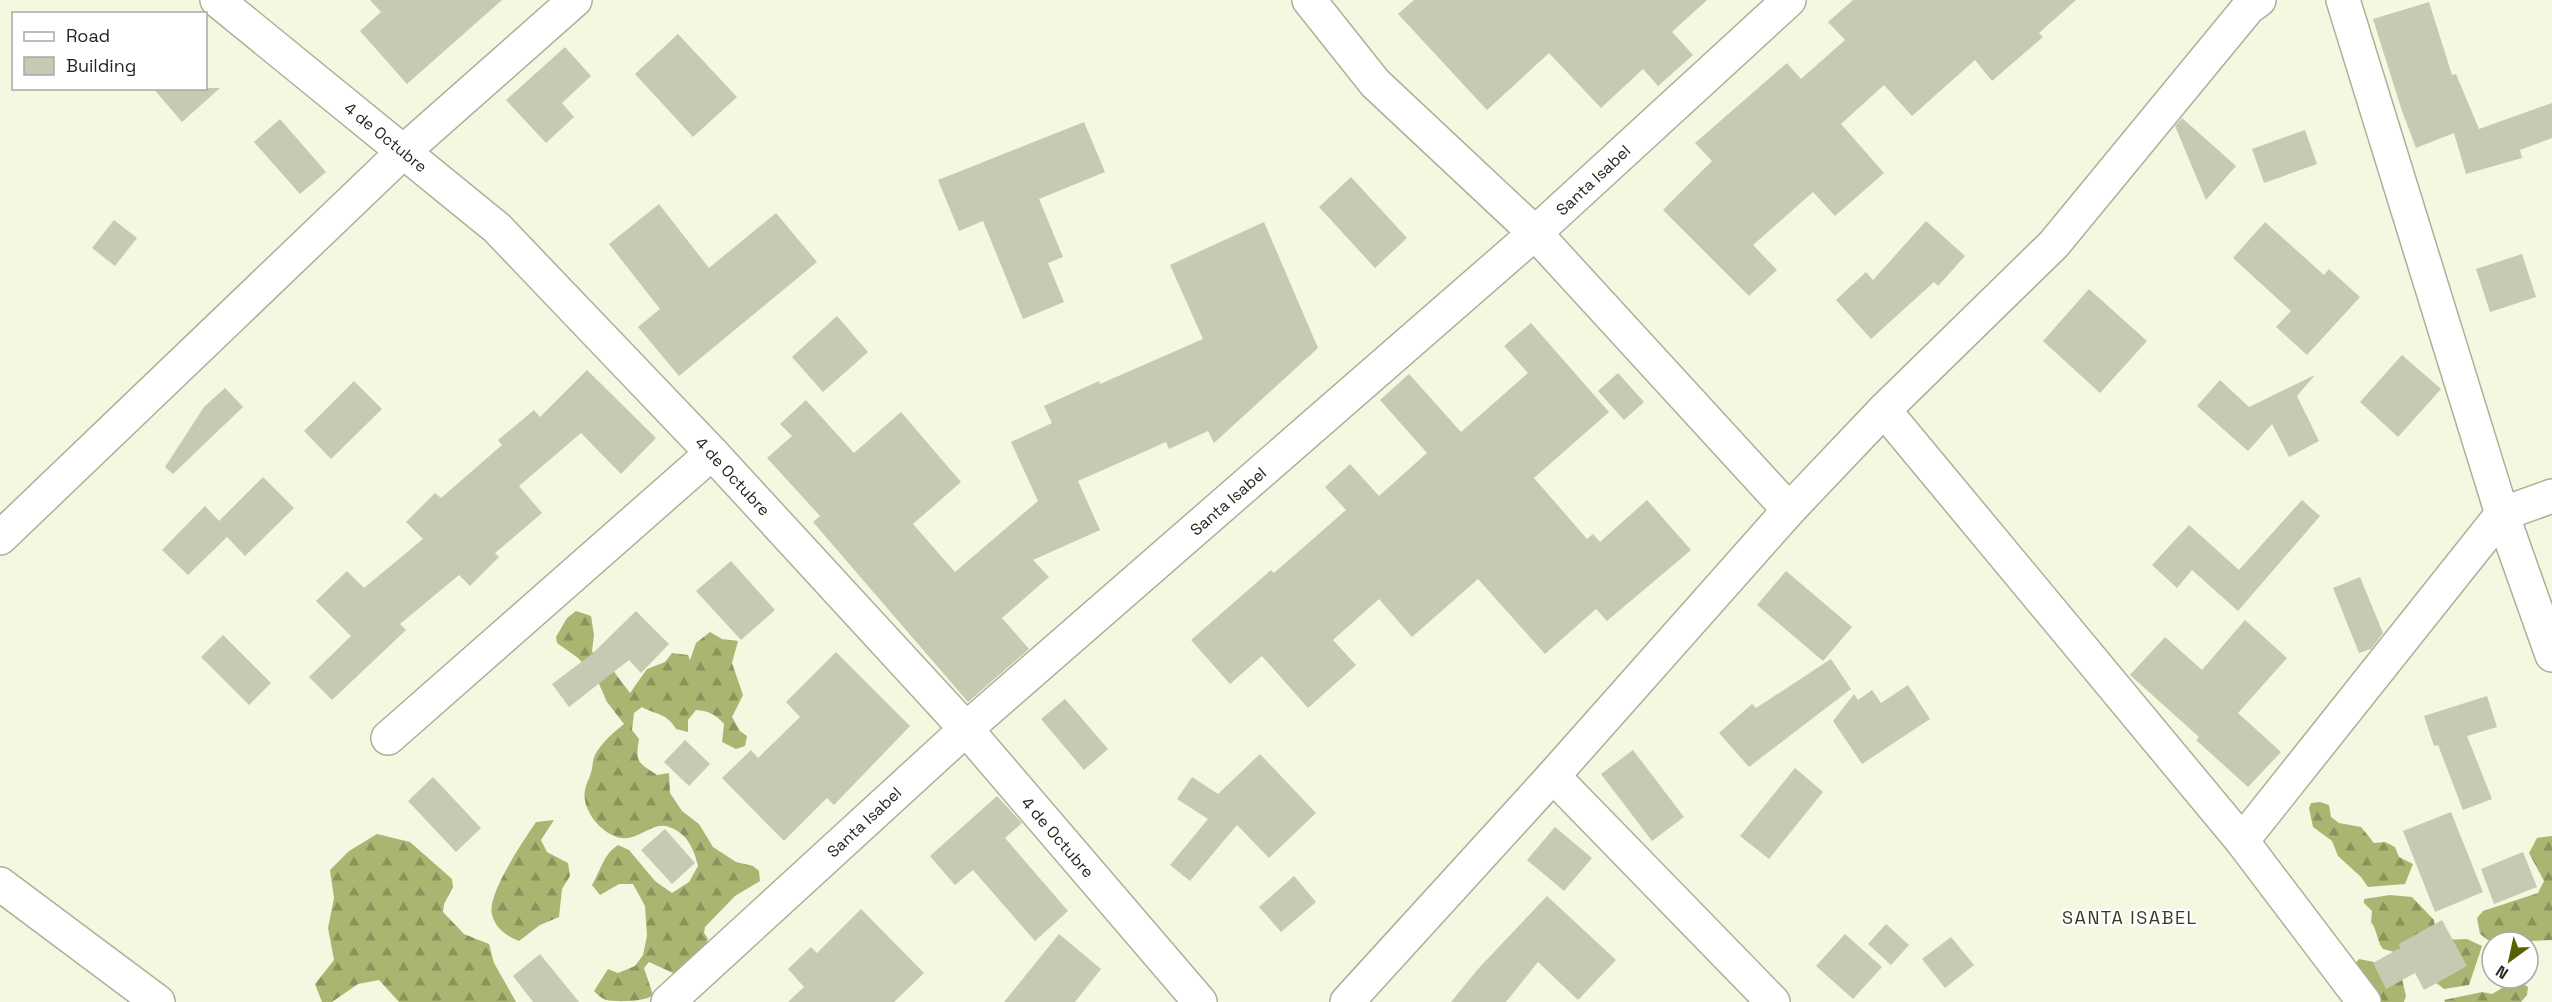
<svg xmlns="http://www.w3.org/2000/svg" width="2552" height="1002" font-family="'Space Grotesk',sans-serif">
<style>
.forest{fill:url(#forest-firs)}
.building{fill:#c5cbb3}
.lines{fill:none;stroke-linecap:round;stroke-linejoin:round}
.minor-casing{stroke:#abb09a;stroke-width:36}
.minor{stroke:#fff;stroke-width:33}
.labels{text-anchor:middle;stroke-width:4.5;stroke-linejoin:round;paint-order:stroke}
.street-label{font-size:16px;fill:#25271e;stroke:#fff}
.neighbourhood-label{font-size:18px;letter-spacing:1.5px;fill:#363a27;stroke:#fff}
</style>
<defs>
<pattern id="forest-firs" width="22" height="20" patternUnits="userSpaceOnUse" patternTransform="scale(1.5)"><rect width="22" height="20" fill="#a9b672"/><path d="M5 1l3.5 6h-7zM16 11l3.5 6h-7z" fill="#89945d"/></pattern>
</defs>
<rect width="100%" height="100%" fill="#f3f8e0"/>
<g class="forest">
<path d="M 576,611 L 591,616 L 594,635 L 592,651 L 599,662 L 612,669 L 630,693 L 647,669 L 665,662 L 672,653 L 688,655 L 690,660 L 696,643 L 710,632 L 722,639 L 738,641 L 732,663 L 743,695 L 732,717 L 740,731 L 747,736 L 745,746 L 736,749 L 722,742 L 724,724 C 715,714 709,711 696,710 L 688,720 L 688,732 L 676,729 C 667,713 656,715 642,707 L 634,713 L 632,730 L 639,739 C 635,763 638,762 657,775 L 669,773 L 670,793 L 682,811 L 699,824 L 713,847 L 736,862 L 753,866 L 759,871 L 760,881 L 735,896 L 705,927 L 704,933 L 708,939 L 699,962 L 675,974 L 649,962 L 644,968 L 653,995 C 645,1002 616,1002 606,1000 C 601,998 597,994 594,991 L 608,969 L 618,973 L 635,966 L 643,955 L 647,936 L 645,906 L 633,884 L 619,884 L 600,895 L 592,885 C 601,870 603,855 618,845 L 629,850 L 655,881 L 672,893 L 689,882 L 698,866 C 694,849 687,833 669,827 C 652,821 639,841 621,838 C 602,835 581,810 585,790 C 586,783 591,776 592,768 C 593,763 593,759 595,755 C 602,742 613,733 624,724 L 607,702 L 596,677 L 578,658 L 557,643 L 556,637 L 567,618 Z"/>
<path d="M 2320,802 L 2329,805 L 2331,817 L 2339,823 L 2361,827 L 2374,843 L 2385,842 L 2395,847 L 2399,857 L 2413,864 L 2405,884 L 2368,887 L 2361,877 L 2338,856 L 2332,841 L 2313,827 L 2309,808 L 2311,803 Z"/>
<path d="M 554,820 L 541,840 L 547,852 L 568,863 L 570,876 L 562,889 L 559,917 L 540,925 L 519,941 C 507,936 496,929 492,915 C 486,895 524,840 536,822 Z"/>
<path d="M 377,834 L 410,842 L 452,879 L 453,887 L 444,904 L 443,912 L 464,934 L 489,944 L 494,963 L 516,1002 L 399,1002 L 379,980 L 358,984 L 332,1002 L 322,1002 L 315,984 L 334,960 L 328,928 L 334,898 L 330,870 L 349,851 Z"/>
<path d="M 2552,836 L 2552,940 L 2492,943 L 2480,934 L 2477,918 L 2483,911 L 2538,893 L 2544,881 L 2529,853 L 2537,838 Z"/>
<path d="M 2390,895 L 2412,897 L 2434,920 L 2435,928 L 2398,953 L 2383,949 C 2376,940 2378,931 2371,922 L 2372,911 L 2364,903 L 2364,899 Z"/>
<path d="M 2467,939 L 2482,946 L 2469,985 L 2444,989 L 2430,978 L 2446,940 Z"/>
<path d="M 2359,959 L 2374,962 L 2402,979 L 2406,996 L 2404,1002 L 2358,1002 L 2354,965 Z"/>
<path d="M 2525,985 L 2528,987 L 2527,995 L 2521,1002 L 2445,1002 L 2444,1000 L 2482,992 L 2492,994 L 2502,988 Z"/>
</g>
<g class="building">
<path d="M 370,0 L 502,0 L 407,84 L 360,31 L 381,12 Z"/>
<path d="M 1414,0 L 1707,0 L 1672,32 L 1693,55 L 1658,86 L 1643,69 L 1601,108 L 1549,53 L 1487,110 L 1398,14 Z"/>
<path d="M 1853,0 L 2076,0 L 2039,33 L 2043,37 L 1992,81 L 1975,60 L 1912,116 L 1884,85 L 1841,124 L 1884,173 L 1835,216 L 1813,192 L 1753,245 L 1777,270 L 1749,296 L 1663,210 L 1712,161 L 1695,143 L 1787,63 L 1801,79 L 1845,40 L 1828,22 Z"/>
<path d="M 2429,2 L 2452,75 L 2456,74 L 2479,129 L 2552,103 L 2552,138 L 2520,150 L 2522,158 L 2466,174 L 2454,133 L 2416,148 L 2402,111 L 2373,19 Z"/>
<path d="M 678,34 L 737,97 L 693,137 L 635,74 Z"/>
<path d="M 565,47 L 591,76 L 562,103 L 574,117 L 546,143 L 506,100 Z"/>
<path d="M 153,88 L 220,88 L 182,122 Z"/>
<path d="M 2182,118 L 2236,166 L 2206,200 L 2175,126 Z"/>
<path d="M 280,119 L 326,172 L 300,194 L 254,142 Z"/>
<path d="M 1084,122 L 1105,172 L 1039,199 L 1063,257 L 1048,263 L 1064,302 L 1023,319 L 983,221 L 959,231 L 938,180 Z"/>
<path d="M 2305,130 L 2317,164 L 2264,183 L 2252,149 Z"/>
<path d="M 1351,177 L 1407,238 L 1375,268 L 1319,207 Z"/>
<path d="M 659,204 L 709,268 L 776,213 L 817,262 L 679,376 L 638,327 L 660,309 L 609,244 Z"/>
<path d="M 114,220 L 137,238 L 115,266 L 92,248 Z"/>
<path d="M 1926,221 L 1965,256 L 1938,286 L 1934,282 L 1871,339 L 1836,300 L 1866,272 L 1873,280 Z"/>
<path d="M 1264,222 L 1318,348 L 1214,443 L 1208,431 L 1169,449 L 1166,442 L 1078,481 L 1100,530 L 1033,560 L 1049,577 L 1002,618 L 1029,649 L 968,702 L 813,522 L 820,516 L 767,458 L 792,436 L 780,424 L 806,400 L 854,453 L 901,412 L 961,482 L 913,524 L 955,572 L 1038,501 L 1011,442 L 1052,423 L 1044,406 L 1099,381 L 1100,384 L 1203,339 L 1170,265 Z"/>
<path d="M 2265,222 L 2324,275 L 2329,269 L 2360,297 L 2307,355 L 2276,327 L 2291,311 L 2233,258 Z"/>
<path d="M 2522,254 L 2536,297 L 2490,312 L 2476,269 Z"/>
<path d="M 2089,289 L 2147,341 L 2100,393 L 2043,341 Z"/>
<path d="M 837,316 L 868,352 L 823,392 L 792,357 Z"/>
<path d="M 1531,323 L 1609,412 L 1534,478 L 1587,539 L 1593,534 L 1600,542 L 1647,500 L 1691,550 L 1607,621 L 1596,609 L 1545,654 L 1478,579 L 1412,637 L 1379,599 L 1333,640 L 1356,665 L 1308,708 L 1262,656 L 1230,684 L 1191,640 L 1271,570 L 1274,573 L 1346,510 L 1325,487 L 1350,464 L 1379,496 L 1427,453 L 1380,400 L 1409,374 L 1461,432 L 1528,373 L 1504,346 Z"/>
<path d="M 2402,355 L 2441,389 L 2398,437 L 2360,402 Z"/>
<path d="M 587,370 L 656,438 L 621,474 L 581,433 L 519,486 L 542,513 L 495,553 L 499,557 L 470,586 L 459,575 L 400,624 L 406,630 L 332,700 L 309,677 L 351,636 L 316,601 L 347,571 L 364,588 L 423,539 L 406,522 L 435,493 L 441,498 L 502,445 L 498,440 L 534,410 L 540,417 Z"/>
<path d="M 1618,373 L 1644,402 L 1624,420 L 1598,391 Z"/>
<path d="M 2315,375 L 2297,396 L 2319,441 L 2289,457 L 2272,424 L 2248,451 L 2197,406 L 2220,380 L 2249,407 Z"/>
<path d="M 354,381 L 382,409 L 331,459 L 304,431 Z"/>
<path d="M 225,388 L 243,407 L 173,474 L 165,467 L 204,407 Z"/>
<path d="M 263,477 L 294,508 L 245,556 L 227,537 L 188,575 L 162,550 L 205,506 L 219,521 Z"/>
<path d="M 2302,500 L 2320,516 L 2238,611 L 2192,570 L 2177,588 L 2152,565 L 2189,525 L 2239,570 Z"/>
<path d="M 731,561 L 775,610 L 741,640 L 696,591 Z"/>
<path d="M 1786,571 L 1852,627 L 1823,661 L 1757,605 Z"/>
<path d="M 2360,577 L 2383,633 L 2371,649 L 2359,653 L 2333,588 Z"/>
<path d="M 636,611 L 669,644 L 641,673 L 629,660 L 569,707 L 552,684 L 592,654 Z"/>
<path d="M 2245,620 L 2287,658 L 2238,713 L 2281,752 L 2248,787 L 2196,740 L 2199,737 L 2130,675 L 2165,637 L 2202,670 Z"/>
<path d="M 223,635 L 271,683 L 249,705 L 201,657 Z"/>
<path d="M 836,652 L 910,726 L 834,805 L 827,798 L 784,841 L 722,778 L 751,750 L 758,758 L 800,717 L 786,702 Z"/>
<path d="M 1831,659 L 1851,689 L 1749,767 L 1719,733 L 1752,704 L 1756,708 Z"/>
<path d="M 1908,685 L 1930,719 L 1862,764 L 1833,721 L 1854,694 L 1858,700 L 1872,690 L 1881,703 Z"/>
<path d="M 2487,696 L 2497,727 L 2467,736 L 2492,799 L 2463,810 L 2438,745 L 2434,746 L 2424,716 Z"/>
<path d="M 1065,699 L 1108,749 L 1084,770 L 1041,719 Z"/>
<path d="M 685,740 L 710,764 L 689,786 L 664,762 Z"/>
<path d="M 1633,750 L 1684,817 L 1652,841 L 1601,774 Z"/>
<path d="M 1260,754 L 1316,813 L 1269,858 L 1237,825 L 1190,881 L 1170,865 L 1208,819 L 1177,799 L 1192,777 L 1218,794 Z"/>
<path d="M 1795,768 L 1823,792 L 1769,859 L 1740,836 Z"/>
<path d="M 433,777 L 481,828 L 456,852 L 408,801 Z"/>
<path d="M 997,796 L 1022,823 L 1005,838 L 1068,911 L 1035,941 L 973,870 L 955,885 L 930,856 Z"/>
<path d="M 2451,812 L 2483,892 L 2435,912 L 2403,831 Z"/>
<path d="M 1555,827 L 1592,858 L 1564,891 L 1527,860 Z"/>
<path d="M 665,829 L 695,863 L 672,884 L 641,850 Z"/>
<path d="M 2523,852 L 2537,887 L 2494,904 L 2481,869 Z"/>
<path d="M 1294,876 L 1316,902 L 1281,932 L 1259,907 Z"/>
<path d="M 1547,896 L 1616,960 L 1578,1000 L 1538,962 L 1506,1002 L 1451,1002 L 1478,969 Z"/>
<path d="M 861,909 L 924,973 L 894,1002 L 788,1002 L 804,987 L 788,969 L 811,947 L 817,953 Z"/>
<path d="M 2442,920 L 2467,966 L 2424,990 L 2415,973 L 2386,989 L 2373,963 L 2400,948 L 2399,944 Z"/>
<path d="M 1886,924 L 1909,945 L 1891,965 L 1868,944 Z"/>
<path d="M 1059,934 L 1101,969 L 1075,1002 L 1004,1002 Z"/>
<path d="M 1845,934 L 1882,967 L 1853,999 L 1816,966 Z"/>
<path d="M 1951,937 L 1974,965 L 1945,988 L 1922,959 Z"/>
<path d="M 540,954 L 579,1002 L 533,1002 L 513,976 Z"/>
</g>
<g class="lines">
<g class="minor-casing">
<g id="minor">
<path d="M 217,0 L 497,228 L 712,453 L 966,729 L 1200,1002"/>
<path d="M 1309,0 L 1375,83 L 1535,233 L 1789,510"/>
<path d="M 2343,0 L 2502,514 L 2552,655"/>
<path d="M 1884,410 L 2242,841 L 2364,1002"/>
<path d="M 0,538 L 403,152 L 575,0"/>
<path d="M 388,738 L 712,453"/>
<path d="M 1553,776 L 1773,1002"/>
<path d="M 2242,841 L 2502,514 L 2552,496"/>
<path d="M 0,884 L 158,1002"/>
<path d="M 668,1002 L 966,729 L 1535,233 L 1789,0"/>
<path d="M 1347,1002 L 1553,776 L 1789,510 L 1884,410 L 2054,244 L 2248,8 L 2259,0"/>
</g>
</g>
<use href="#minor" class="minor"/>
</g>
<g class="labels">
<g class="street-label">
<text transform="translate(386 137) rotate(39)" y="6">4 de Octubre</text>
<text transform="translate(1593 180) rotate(-43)" y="6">Santa Isabel</text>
<text transform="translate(733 476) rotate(47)" y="6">4 de Octubre</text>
<text transform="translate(1228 501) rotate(-41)" y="6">Santa Isabel</text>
<text transform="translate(864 822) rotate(-43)" y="6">Santa Isabel</text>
<text transform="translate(1058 837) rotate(49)" y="6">4 de Octubre</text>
</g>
<g class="neighbourhood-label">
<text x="2130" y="924">SANTA ISABEL</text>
</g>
</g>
<rect x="12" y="12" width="195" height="78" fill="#ffffff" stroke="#a8a9a5" stroke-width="1.5"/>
<rect x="24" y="32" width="30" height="9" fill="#ffffff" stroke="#a8a9a5" stroke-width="1.5"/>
<text x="66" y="42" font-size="18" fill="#25271e">Road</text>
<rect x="24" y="57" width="30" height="18" fill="#c5cbb3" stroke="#a8a9a5" stroke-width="1.5"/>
<text x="66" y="72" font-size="18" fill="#25271e">Building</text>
<g transform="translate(2510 960) rotate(213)"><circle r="28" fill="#ffffff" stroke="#a8a9a5" stroke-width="1.5"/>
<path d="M0-4.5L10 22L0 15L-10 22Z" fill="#566203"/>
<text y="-9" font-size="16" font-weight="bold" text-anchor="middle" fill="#25271e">N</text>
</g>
</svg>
